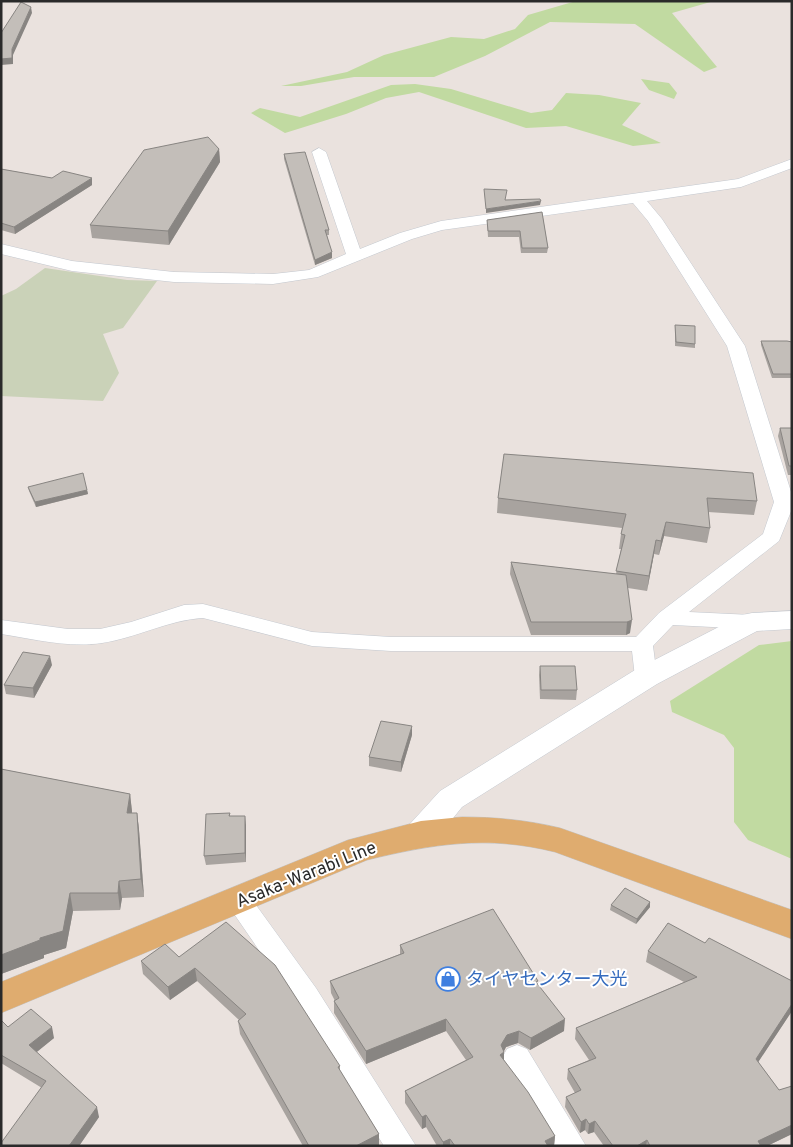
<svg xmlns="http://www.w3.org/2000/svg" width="793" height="1147" font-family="Overpass,'Noto Sans JP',sans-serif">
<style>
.green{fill:#c1daa1}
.cemetery{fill:#cad2b8}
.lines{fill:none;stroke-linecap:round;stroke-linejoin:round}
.street-casing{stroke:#c3c8cf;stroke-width:1}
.secondary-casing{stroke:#c3c8cf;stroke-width:1}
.primary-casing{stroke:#c3c3c3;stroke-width:1}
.street{fill:#fff;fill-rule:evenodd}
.secondary{fill:#fff;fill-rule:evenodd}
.primary{fill:#dfac6f;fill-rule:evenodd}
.wall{fill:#a8a39f}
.shaded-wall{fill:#888582}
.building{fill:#c3beb9;stroke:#888582}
.labels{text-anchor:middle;stroke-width:4;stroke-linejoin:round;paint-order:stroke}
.near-street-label{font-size:18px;fill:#2a2a2a;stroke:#fff}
.near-shop-label{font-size:18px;fill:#366cbe;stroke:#fff;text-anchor:start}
</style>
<rect width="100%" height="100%" fill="#eae2de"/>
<g class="green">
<path d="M 576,1 L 714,1 L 672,13 L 717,67 L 704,72 L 635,24 L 550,22 L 485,56 L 434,77 L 354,77 L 301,86 L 281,86 L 347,72 L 384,55 L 451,37 L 484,39 L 515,29 L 528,15 Z"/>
<path d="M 641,79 L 669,83 L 677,93 L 674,99 L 649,90 Z"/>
<path d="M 415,84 L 451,89 L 531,113 L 552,110 L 566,93 L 599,95 L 641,103 L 622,125 L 661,143 L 633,146 L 566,126 L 526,128 L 419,92 L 386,98 L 346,114 L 285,133 L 251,113 L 260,108 L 300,117 L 391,85 Z"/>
<path d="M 792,641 L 792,859 L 748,840 L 734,822 L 734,748 L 724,735 L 672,712 L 670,701 L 759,645 Z"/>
</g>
<path class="cemetery" d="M 45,268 L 127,280 L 157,281 L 123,328 L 103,334 L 119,373 L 103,401 L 1,396 L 1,296 L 16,289 Z"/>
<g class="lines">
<g class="street-casing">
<g id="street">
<path d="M 319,148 L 326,152 L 360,249 L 400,233 L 441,221 L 738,179 L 792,159 L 792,168 L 741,187 L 647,201 L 662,219 L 745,346 L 792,495 L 792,509 L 779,541 L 689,612 L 752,615 L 760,617 L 763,622 L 760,627 L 752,629 L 673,625 L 653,646 L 657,677 L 654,683 L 646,685 L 638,683 L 635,677 L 632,651 L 391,651 L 312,646 L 203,618 C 168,620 136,638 102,643 C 69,648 33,639 1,634 L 1,620 L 68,629 L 100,629 L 131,622 L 184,605 L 203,604 L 312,632 L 391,637 L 636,637 L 659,613 L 763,534 L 774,502 L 727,346 L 648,221 L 633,203 L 442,230 L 412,239 L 318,277 L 273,284 L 174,282 L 72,271 L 1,254 L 1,244 L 72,261 L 174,272 L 273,274 L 309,270 L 346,254 L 312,152 Z"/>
<path d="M 239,890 L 248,894 L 316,988 L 416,1146 L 384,1146 L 296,1004 L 230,908 L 226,901 L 230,894 Z"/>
<path d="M 517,1045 L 527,1049 L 586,1146 L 554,1146 L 502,1058 L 507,1049 Z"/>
</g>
</g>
<g class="secondary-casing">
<path id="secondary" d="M 792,611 L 792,629 L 757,631 L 657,684 L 462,807 L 433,843 L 421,847 L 409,843 L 404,834 L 409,825 L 440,791 L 635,670 L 742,615 L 752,613 Z"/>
</g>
<g class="primary-casing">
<path id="primary" d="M 462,817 C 495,817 527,820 560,828 L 792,910 L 792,939 L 555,852 C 487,835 433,844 367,860 L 1,1013 L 1,982 L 348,840 L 421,821 Z"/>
</g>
<use href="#street" class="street"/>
<use href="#secondary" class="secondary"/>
<use href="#primary" class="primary"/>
</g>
<g class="wall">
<path d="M 219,149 L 220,162 L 169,245 L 92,238 L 90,225 Z"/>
<path d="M 284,154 L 329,230 L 329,235 L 327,235 L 332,258 L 315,265 L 284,159 Z"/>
<path d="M 1,169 L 52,178 L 92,178 L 92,185 L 15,234 L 1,230 Z"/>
<path d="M 542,212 L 548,248 L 547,253 L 521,253 L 519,237 L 488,237 L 487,220 Z"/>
<path d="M 675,325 L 695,344 L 695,348 L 675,346 Z"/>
<path d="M 761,341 L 792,342 L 792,378 L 772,378 L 761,345 Z"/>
<path d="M 780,428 L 792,428 L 792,475 L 788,475 L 778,436 Z"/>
<path d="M 504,454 L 757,501 L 754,515 L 708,512 L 710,528 L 707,543 L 664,536 L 659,555 L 654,554 L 647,591 L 628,588 L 630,633 L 626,635 L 531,635 L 510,574 L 511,562 L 616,574 L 621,549 L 619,549 L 621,534 L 622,528 L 497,513 L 498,498 Z"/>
<path d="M 28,487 L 87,490 L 88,494 L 36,507 L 29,491 Z"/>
<path d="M 52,665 L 34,698 L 6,694 L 4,685 Z"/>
<path d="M 540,666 L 577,690 L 576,700 L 540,699 L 539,675 Z"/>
<path d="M 412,735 L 401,772 L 369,766 L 369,757 Z"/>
<path d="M 1,769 L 130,794 L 132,813 L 137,813 L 139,830 L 144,897 L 122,898 L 120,910 L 73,911 L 66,948 L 44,955 L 44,958 L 1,974 Z"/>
<path d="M 230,813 L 230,816 L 246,825 L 246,862 L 206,865 L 204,856 Z"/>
<path d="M 650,902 L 650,907 L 636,924 L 610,910 L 611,905 Z"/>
<path d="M 705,943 L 792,981 L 792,1011 L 758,1062 L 779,1090 L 792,1086 L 792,1134 L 767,1146 L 604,1146 L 594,1132 L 588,1134 L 585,1130 L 580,1133 L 565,1107 L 566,1097 L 575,1093 L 567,1079 L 568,1069 L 589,1060 L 575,1039 L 576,1028 L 684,982 L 646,962 L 648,951 Z"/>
<path d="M 400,945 L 538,985 L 564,1031 L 530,1050 L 518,1043 L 506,1047 L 504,1051 L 504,1060 L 555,1136 L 554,1146 L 437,1146 L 426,1127 L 422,1129 L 405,1103 L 405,1091 L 466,1060 L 446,1031 L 366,1064 L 334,1013 L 334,1001 L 335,1001 L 331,993 L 330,981 L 400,954 Z"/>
<path d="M 179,957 L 340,1066 L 340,1071 L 379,1134 L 379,1146 L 303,1146 L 240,1034 L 238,1021 L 239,1020 L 197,981 L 170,1000 L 143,974 L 141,961 Z"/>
<path d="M 1,1020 L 8,1027 L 54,1038 L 36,1052 L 99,1117 L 79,1146 L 1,1146 L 42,1088 L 1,1063 Z"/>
</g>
<g class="shaded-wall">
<path d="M 31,7 L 32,13 L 13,55 L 13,64 L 1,65 L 1,59 L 12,49 Z"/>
<path d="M 219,149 L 220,162 L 169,245 L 168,231 Z"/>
<path d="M 92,178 L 92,185 L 15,234 L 14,227 Z"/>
<path d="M 541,201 L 540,205 L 486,213 L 486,209 Z"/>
<path d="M 332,252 L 332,258 L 315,265 L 315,260 Z"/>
<path d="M 87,490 L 88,494 L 36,507 L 35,502 Z"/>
<path d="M 666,522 L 664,536 L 659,555 L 661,541 Z"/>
<path d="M 656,540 L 654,554 L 647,591 L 649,576 Z"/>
<path d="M 632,620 L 630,633 L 626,635 L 627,622 Z"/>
<path d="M 50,656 L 52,665 L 34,698 L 33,688 Z"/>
<path d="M 412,726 L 412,735 L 401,772 L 401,762 Z"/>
<path d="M 130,794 L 132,811 L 130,830 L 127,813 Z"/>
<path d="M 137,813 L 139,830 L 144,897 L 141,879 Z"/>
<path d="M 245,816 L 246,825 L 246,862 L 245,853 Z"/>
<path d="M 119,881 L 122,898 L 120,910 L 118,893 Z"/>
<path d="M 70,893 L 73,911 L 66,948 L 44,955 L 44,958 L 1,974 L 1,955 L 40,938 Z"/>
<path d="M 650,902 L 650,907 L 636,924 L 637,919 Z"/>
<path d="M 195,968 L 197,981 L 170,1000 L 168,987 Z"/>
<path d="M 792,1004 L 792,1011 L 753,1070 L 756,1059 Z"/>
<path d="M 446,1019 L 446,1031 L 366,1064 L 366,1051 Z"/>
<path d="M 565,1019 L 564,1031 L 530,1050 L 531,1038 Z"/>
<path d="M 52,1027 L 54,1038 L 32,1056 L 29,1045 Z"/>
<path d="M 519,1031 L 518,1043 L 506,1047 L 503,1053 L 504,1052 L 504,1064 L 499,1067 L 501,1045 L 507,1035 Z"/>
<path d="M 97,1107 L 99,1117 L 79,1146 L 69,1146 Z"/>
<path d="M 426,1115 L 426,1127 L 422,1129 L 422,1117 Z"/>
<path d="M 586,1119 L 585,1130 L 580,1133 L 581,1122 Z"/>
<path d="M 595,1121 L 594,1132 L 588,1134 L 589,1124 Z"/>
<path d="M 792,1125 L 792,1134 L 767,1146 L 756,1146 L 758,1141 Z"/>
<path d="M 379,1134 L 379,1146 L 356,1146 Z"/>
<path d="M 555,1136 L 554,1146 L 545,1146 L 545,1141 Z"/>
<path d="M 450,1139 L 450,1146 L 443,1146 L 443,1142 Z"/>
<path d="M 647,1140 L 646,1146 L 637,1146 Z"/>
</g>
<g class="building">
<path d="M 21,2 L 31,7 L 12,49 L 12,58 L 1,59 L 1,33 Z"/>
<path d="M 208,137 L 219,149 L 168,231 L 90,225 L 144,150 Z"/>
<path d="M 305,152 L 329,230 L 325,230 L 332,252 L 315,260 L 284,154 Z"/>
<path d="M 1,169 L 52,178 L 63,171 L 92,178 L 14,227 L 1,223 Z"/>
<path d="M 484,189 L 507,190 L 505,200 L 540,199 L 541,201 L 486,209 Z"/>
<path d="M 542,212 L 548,248 L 522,248 L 520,231 L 488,231 L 487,220 Z"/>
<path d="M 675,325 L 695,326 L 695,344 L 676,342 Z"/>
<path d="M 761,341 L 787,341 L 792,342 L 792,374 L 773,374 Z"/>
<path d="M 780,428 L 792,428 L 792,466 L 789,466 Z"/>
<path d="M 504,454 L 753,473 L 757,501 L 707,498 L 710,528 L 666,522 L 661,541 L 656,540 L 649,576 L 616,571 L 625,535 L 621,534 L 626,514 L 498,498 Z"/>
<path d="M 83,473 L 87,490 L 35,502 L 28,487 Z"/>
<path d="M 511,562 L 626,575 L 632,620 L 627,622 L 531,622 Z"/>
<path d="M 23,652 L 50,656 L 33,688 L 4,685 Z"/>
<path d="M 540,666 L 575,666 L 577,690 L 541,690 Z"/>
<path d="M 381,721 L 412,726 L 401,762 L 369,757 Z"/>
<path d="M 1,769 L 130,794 L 127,813 L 137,813 L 141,879 L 119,881 L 118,893 L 70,893 L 63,931 L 40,938 L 40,940 L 1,955 Z"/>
<path d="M 230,813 L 229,816 L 245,816 L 245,853 L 204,856 L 206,814 Z"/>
<path d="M 625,888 L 650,902 L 637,919 L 611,905 Z"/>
<path d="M 493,909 L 538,981 L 536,982 L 565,1019 L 531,1038 L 519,1031 L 507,1035 L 501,1045 L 504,1052 L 500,1055 L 528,1092 L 555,1136 L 545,1141 L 548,1146 L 455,1146 L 450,1139 L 443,1142 L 426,1115 L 422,1117 L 405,1091 L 473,1057 L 446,1019 L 366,1051 L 334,1001 L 339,998 L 330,981 L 404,953 L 400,945 Z"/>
<path d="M 226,922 L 275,965 L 340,1066 L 338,1067 L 379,1134 L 356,1146 L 309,1146 L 238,1021 L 246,1014 L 195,968 L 168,987 L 141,961 L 165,944 L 179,957 Z"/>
<path d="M 668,923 L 705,943 L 709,938 L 792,981 L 792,1004 L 756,1059 L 779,1090 L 792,1086 L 792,1125 L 758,1141 L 761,1146 L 650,1146 L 647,1140 L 637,1146 L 613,1146 L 595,1121 L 589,1124 L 586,1119 L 581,1122 L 566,1097 L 581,1090 L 568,1069 L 596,1058 L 576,1028 L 697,977 L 648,951 Z"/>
<path d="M 31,1009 L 52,1027 L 29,1045 L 97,1107 L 69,1146 L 1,1146 L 1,1143 L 46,1081 L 1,1055 L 1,1020 L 8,1027 Z"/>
</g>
<defs>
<g id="shop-ring" transform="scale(1.25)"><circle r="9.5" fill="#fff" stroke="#3f7fe0" stroke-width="1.5"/><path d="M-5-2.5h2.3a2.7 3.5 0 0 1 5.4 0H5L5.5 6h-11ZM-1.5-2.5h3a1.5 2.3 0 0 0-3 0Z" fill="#3f7fe0"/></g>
</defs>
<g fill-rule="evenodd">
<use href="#shop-ring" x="448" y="979"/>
</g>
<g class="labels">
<g class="near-street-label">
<text transform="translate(306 874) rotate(-22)" y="6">Asaka-Warabi Line</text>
</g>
<g class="near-shop-label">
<text x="466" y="985">タイヤセンター大光</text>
</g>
</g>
<rect width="793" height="1147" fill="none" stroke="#2a2a2a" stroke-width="5"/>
</svg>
